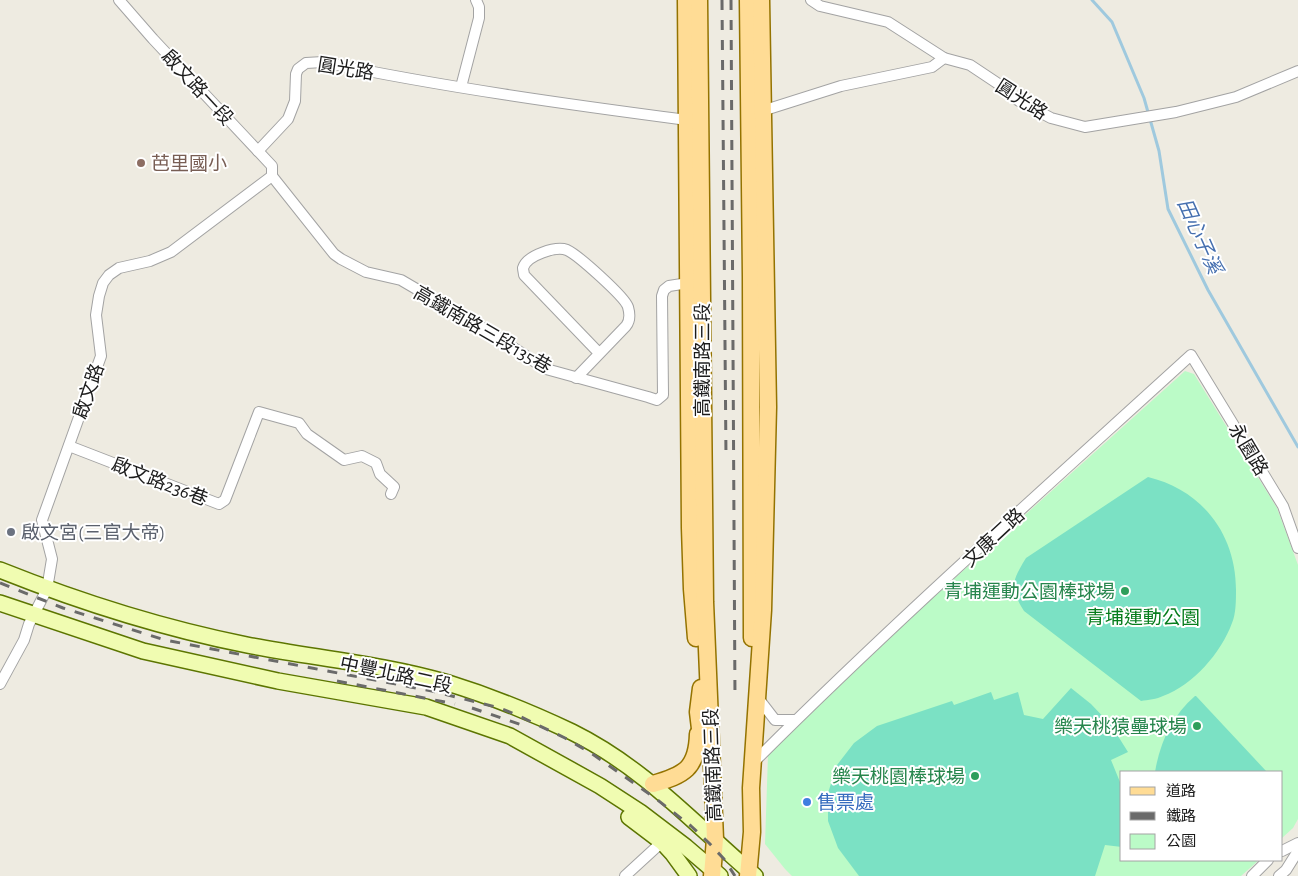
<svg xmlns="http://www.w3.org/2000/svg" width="1298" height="876" font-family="'Alegreya Sans','Noto Sans TC',sans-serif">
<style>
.park{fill:#bbfbc7}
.pitch{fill:#7be1c4}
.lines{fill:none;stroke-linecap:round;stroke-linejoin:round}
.stream{stroke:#9fc9de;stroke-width:3}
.street-casing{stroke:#a3a3a3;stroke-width:12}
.secondary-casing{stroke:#5c7500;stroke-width:18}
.primary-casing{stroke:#947300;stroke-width:19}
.street{stroke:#fff;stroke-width:10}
.secondary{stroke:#f0fcb1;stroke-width:15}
.primary{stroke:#ffdc95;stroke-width:16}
.rail{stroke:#6a6a6a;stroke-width:3;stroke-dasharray:10 10;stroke-linecap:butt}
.education-dot{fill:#8d6e63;stroke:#fff;stroke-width:2}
.worship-dot{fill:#6b7280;stroke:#fff;stroke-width:2}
.leisure-dot{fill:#2e9e5b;stroke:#fff;stroke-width:2}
.shop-dot{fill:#3f7fe0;stroke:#fff;stroke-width:2}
.labels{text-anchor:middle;stroke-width:4;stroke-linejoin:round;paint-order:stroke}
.street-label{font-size:19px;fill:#1c1c1c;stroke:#fff}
.education-label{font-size:19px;fill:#785e54;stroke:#fff;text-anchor:start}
.worship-label{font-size:19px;fill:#5b616d;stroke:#fff;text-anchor:start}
.leisure-label{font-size:19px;fill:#27864d;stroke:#fff;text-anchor:end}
.park-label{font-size:19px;fill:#077d1d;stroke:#fff}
.shop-label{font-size:19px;fill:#366cbe;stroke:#fff;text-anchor:start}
.water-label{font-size:20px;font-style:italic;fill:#456faf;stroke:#fff}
</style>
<rect width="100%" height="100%" fill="#eeebe1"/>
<path class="park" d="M 1185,371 L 1194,374 L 1277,508 L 1298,565 L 1298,819 L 1293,828 L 1282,838 L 1282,772 L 1122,772 L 1122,860 L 1259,860 L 1241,876 L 792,876 L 785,869 L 765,844 L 768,755 L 906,622 Z"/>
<g class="pitch">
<path d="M 1148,477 C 1202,490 1236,534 1236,590 C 1236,600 1236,614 1232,623 C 1221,653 1193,685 1163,696 C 1157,699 1148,700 1141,701 L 1024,611 C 1009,587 1012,581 1026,558 Z"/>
<path d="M 1071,688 L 1091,704 L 1111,725 L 1128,752 L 1111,760 L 1122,787 L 1122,847 L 1105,845 L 1095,876 L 859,876 L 838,848 L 828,821 L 828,793 L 837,765 L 854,743 L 877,726 L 952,701 L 954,705 L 991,692 L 994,700 L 1018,692 L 1024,715 L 1043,719 Z"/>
<path d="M 1195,696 L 1196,696 L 1267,772 L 1155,772 C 1160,742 1172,716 1195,696 Z"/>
</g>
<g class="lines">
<path class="stream" d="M 1092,0 L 1112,22 L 1144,98 L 1159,151 L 1168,209 L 1208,290 L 1298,447"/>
<g class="street-casing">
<g id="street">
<path d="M 119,0 L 153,39 L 272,166 L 272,176"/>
<path d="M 811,0 L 820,6 L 888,22 L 944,58 L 970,65 L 997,83 L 1019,101 L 1051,118 L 1085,127 L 1176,112 L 1236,97 L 1298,71"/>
<path d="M 461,87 L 479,18 L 479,7 L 476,0"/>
<path d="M 762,111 L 841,86 L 932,67 L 944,58"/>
<path d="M 258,151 L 288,119 L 295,101 L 296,74 L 298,69 L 306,63 L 323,62 C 443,87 565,104 687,120"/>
<path d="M 272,176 L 334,254 L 341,259 L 366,272 L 401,280 L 483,328 L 546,369 L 648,397 L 657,400 L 663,395 L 662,296 L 664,290 L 669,286 L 688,283"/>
<path d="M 576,378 L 626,326 C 630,321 630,314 628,307 C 625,297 578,255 567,250 C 556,246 527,255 523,268 C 523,270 524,273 524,275 L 599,353"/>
<path d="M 69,446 L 219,504 L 225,500 L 259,412 L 299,423 L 307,434 L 344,460 L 362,456 L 376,463 L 380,474 L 394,487 L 391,494"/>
<path d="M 0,684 L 24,640 L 29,624 L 47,589 L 52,559 L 42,520 L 101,356 L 96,315 L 99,296 L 103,283 L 109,275 L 119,268 L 150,261 L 171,252 L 272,176"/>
<path d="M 758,698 L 775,720 L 795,720"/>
<path d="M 753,763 C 894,622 1044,489 1191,355 L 1283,506 L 1298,548"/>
<path d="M 1282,851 L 1298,843"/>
<path d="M 625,876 L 662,842"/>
<path d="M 1252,876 L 1268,860"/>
<path d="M 1279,876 L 1286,870 L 1298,851"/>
</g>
</g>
<g class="secondary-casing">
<g id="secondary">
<path d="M 0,570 C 80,602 162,628 247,645 C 314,658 383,664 448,683 C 490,696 532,713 572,732 C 645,768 695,825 755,876"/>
<path d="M 0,603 L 143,651 L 278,681 L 426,707 L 510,736 L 600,786 L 640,812 L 686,847 L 720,876"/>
<path d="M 629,817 L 662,842 L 673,854 L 689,876"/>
</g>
</g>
<g class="primary-casing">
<g id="primary">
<path d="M 686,0 L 690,528 L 692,589 L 696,638"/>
<path d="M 699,0 L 705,602 L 715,839 L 712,876"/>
<path d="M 748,0 L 751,277 L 752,638"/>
<path d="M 701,688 L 698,712 L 702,745"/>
<path d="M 653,784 C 684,775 697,769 698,734"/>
<path d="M 748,876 L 752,832 L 751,788 L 763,610 L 768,407 L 761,0"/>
</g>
</g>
<use href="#street" class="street"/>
<use href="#secondary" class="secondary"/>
<use href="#primary" class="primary"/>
<g class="rail">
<path d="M 722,0 L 726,457"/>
<path d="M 731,0 L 735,699"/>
<path d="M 0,583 L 63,608 L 165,640 L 432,691 L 500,708 L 517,715 L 565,738 L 591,753 L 655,798 L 691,826 L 709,843 L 724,859 L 735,876"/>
<path d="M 337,681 L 455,704"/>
<path d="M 472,708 L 522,725"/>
</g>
</g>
<circle class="education-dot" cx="141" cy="163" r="5"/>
<circle class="worship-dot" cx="11" cy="532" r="5"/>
<g class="leisure-dot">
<circle cx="1125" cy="591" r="5"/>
<circle cx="1197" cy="726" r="5"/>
<circle cx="975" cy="776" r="5"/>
</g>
<circle class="shop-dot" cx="807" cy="802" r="5"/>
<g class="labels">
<g class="street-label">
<text transform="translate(346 68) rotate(9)" y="7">圓光路</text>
<text transform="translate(198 87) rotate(47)" y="7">啟文路一段</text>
<text transform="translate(1022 99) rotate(33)" y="7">圓光路</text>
<text transform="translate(483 329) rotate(30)" y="7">高鐵南路三段135巷</text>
<text transform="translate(702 360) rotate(-90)" y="7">高鐵南路三段</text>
<text transform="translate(88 391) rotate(-71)" y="7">啟文路</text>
<text transform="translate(1249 449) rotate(59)" y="7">永園路</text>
<text transform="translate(160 481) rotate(21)" y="7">啟文路236巷</text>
<text transform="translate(993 537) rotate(-43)" y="7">文康二路</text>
<text transform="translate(396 674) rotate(12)" y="7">中豐北路二段</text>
<text transform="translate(712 765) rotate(-92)" y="7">高鐵南路三段</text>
</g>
<g class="education-label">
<text x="151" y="170">芭里國小</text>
</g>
<g class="worship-label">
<text x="21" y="539">啟文宮(三官大帝)</text>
</g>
<g class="leisure-label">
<text x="1115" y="598">青埔運動公園棒球場</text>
<text x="1187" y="733">樂天桃猿壘球場</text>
<text x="965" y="783">樂天桃園棒球場</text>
</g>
<g class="park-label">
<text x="1143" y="624">青埔運動公園</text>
</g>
<g class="shop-label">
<text x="817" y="809">售票處</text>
</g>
<g class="water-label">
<text transform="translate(1200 236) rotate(66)" y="7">田心子溪</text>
</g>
</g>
<rect x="1120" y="771" width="162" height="90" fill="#ffffff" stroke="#a4a4a4"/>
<rect x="1130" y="787" width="25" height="8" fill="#ffdc95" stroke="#a4a4a4"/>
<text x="1166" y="796" font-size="15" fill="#1c1c1c">道路</text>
<rect x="1130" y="812" width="25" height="8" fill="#6a6a6a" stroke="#a4a4a4"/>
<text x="1166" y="821" font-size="15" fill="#1c1c1c">鐵路</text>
<rect x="1130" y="834" width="25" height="15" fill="#bbfbc7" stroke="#a4a4a4"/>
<text x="1166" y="846" font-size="15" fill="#1c1c1c">公園</text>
</svg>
